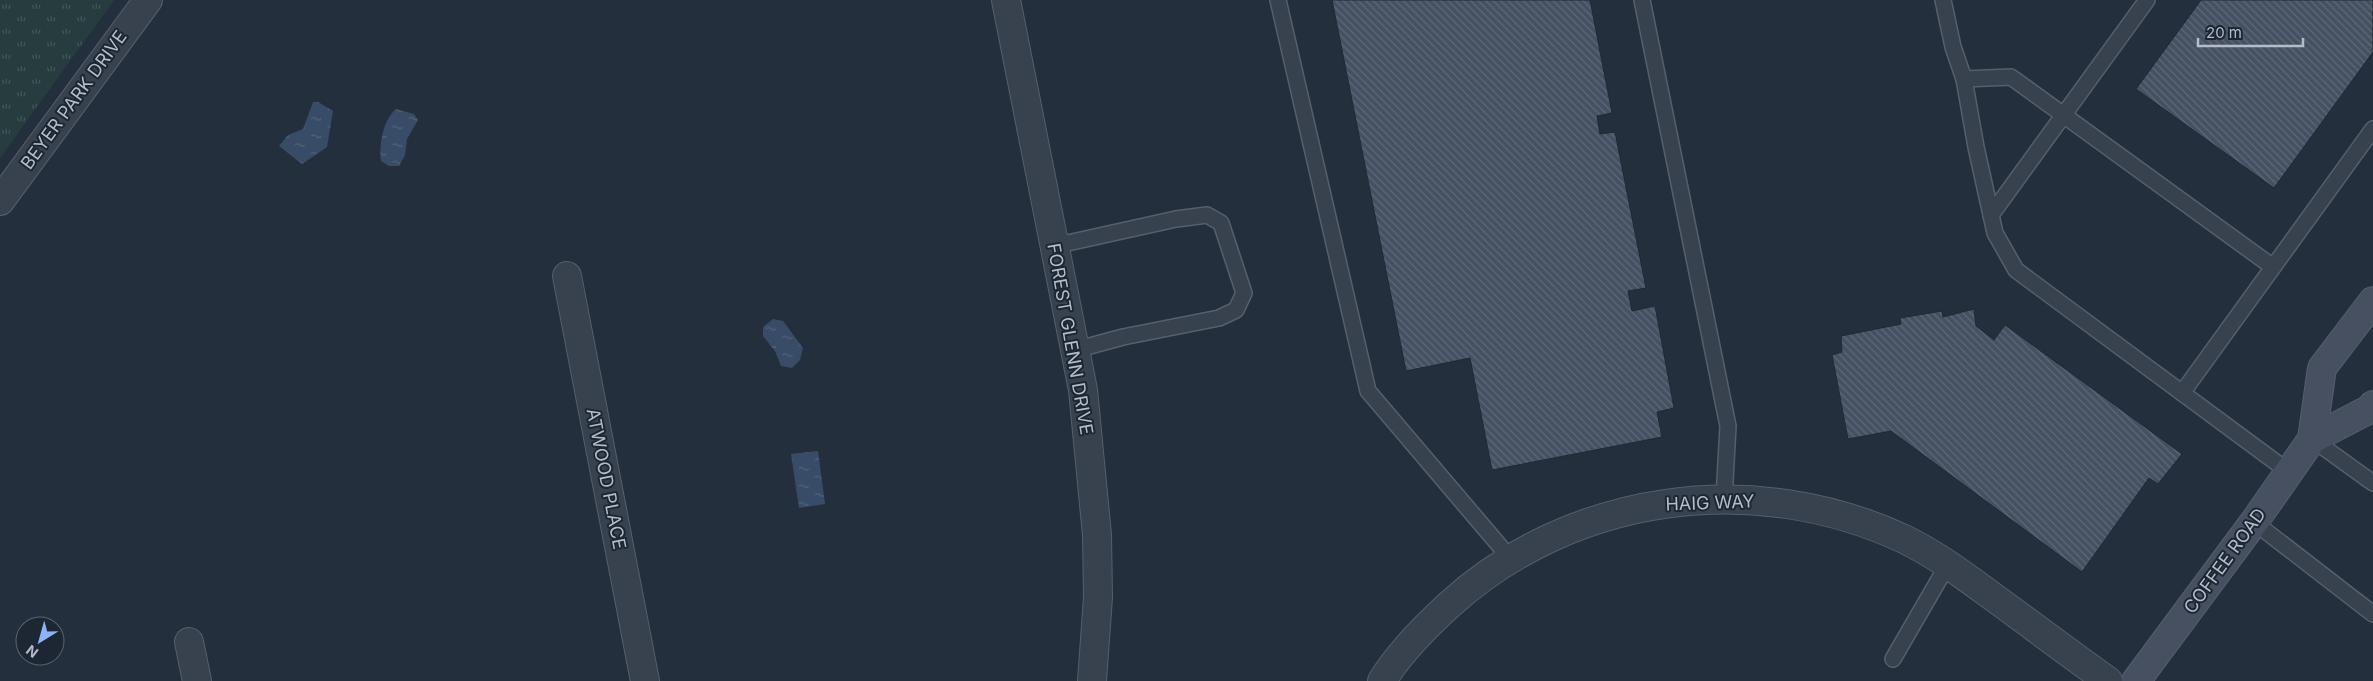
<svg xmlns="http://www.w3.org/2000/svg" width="2373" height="681" font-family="Inter,sans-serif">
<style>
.park{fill:url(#park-tufts)}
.water{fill:url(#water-ripples)}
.building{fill:url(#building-back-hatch);stroke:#1f2835}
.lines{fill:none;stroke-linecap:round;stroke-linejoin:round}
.lane-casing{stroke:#565f6c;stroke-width:18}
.street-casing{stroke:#565f6c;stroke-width:30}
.secondary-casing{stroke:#565f6c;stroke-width:30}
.lane{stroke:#38414e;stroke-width:15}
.street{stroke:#38414e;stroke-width:28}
.secondary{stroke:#465061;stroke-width:28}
.labels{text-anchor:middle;stroke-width:4;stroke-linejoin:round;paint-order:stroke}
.street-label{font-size:18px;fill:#b4bcc9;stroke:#1d2633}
</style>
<defs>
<pattern id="park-tufts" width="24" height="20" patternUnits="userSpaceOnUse" patternTransform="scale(1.25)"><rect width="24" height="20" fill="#263c3f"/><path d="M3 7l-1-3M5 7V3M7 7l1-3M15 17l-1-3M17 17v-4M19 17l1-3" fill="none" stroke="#435659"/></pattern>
<pattern id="water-ripples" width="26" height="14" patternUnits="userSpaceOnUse" patternTransform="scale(1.25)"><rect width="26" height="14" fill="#394c67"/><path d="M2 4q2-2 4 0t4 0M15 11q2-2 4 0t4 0" fill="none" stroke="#53647b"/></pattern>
<pattern id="building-back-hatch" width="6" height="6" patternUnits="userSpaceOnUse" patternTransform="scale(1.25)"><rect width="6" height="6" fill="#455162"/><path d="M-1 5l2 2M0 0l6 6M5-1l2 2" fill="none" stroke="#5d6877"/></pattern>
</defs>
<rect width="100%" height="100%" fill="#242f3e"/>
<path class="park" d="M 0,0 L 114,0 L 0,158 Z"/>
<g class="water">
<path d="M 313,102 L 318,102 L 333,111 L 327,147 L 302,164 L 279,146 L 288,135 L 303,129 Z"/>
<path d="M 396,109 L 414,114 L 418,120 L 407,139 L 405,155 L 399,166 L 389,166 L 381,161 C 379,144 383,120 396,109 Z"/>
<path d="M 773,319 L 783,321 L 803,348 L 800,360 L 792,368 L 781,366 L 775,351 L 763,336 L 763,327 Z"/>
<path d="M 818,451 L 825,504 L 799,508 L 791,454 Z"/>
</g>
<g class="building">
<path d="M 1332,0 L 1590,0 L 1612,113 L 1597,116 L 1600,134 L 1615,132 L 1646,288 L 1628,291 L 1632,311 L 1655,306 L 1674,408 L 1657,412 L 1662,437 L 1492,470 L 1470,358 L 1406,371 Z"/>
<path d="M 2201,0 L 2373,0 L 2373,52 L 2274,188 L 2136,89 Z"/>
<path d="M 1974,309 L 1976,326 L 1994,340 L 2005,325 L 2182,454 L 2158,484 L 2149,478 L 2082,572 L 1891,431 L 1848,439 L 1832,355 L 1842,352 L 1841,336 L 1901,324 L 1900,318 L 1942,311 L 1943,317 Z"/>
</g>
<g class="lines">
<g class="lane-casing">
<g id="lane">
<path d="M 1278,0 L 1368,391 L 1510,558"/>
<path d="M 1642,0 L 1728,426 L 1724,499"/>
<path d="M 1943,0 L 1953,47 L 1964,79 L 1976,147 L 1995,233 L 2016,270 L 2289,472"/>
<path d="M 1964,79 L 2011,77 L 2273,267"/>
<path d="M 1991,215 L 2147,0"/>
<path d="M 1054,246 L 1176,219 L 1207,215 L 1221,223 L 1244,293 L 1236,310 L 1219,318 L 1123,337 L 1075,350"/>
<path d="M 2182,393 L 2373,129"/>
<path d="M 2312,439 L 2373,483"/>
<path d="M 2254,522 L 2373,614"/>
<path d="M 1893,659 L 1948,564"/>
</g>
</g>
<g class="street-casing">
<g id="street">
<path d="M 1006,0 L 1083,390 L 1097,535 L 1098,597 L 1092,681"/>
<path d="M 0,201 L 148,0"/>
<path d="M 567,276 L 645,681"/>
<path d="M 189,642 L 197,681"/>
<path d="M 1382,681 C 1399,653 1425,627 1449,605 C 1572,493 1754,469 1904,539 C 1937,555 1966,577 1996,599 C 2033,626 2070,654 2108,681"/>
</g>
</g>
<g class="secondary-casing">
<g id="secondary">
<path d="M 2312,439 L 2370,409 L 2373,405"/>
<path d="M 2136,681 L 2254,522 L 2312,439 L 2322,368 L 2373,301"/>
</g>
</g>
<use href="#lane" class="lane"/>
<use href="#street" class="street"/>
<use href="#secondary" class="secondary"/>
</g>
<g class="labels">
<g class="street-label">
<text transform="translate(74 100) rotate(-54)" y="6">BEYER PARK DRIVE</text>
<text transform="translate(1070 339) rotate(80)" y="6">FOREST GLENN DRIVE</text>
<text transform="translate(606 479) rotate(79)" y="6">ATWOOD PLACE</text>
<text transform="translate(1710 503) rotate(-2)" y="6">HAIG WAY</text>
<text transform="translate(2225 561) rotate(-54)" y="6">COFFEE ROAD</text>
</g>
</g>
<g transform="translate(40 641) rotate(217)"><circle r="24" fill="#1d2633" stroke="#59626f"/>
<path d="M0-4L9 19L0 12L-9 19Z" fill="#8ab4f8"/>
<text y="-8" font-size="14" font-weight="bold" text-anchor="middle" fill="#b4bcc9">N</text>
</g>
<path d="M2198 38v8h105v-8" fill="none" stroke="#b4bcc9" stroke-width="2.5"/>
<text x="2206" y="38" font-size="15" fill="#b4bcc9" stroke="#1d2633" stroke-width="4" paint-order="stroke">20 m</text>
</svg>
